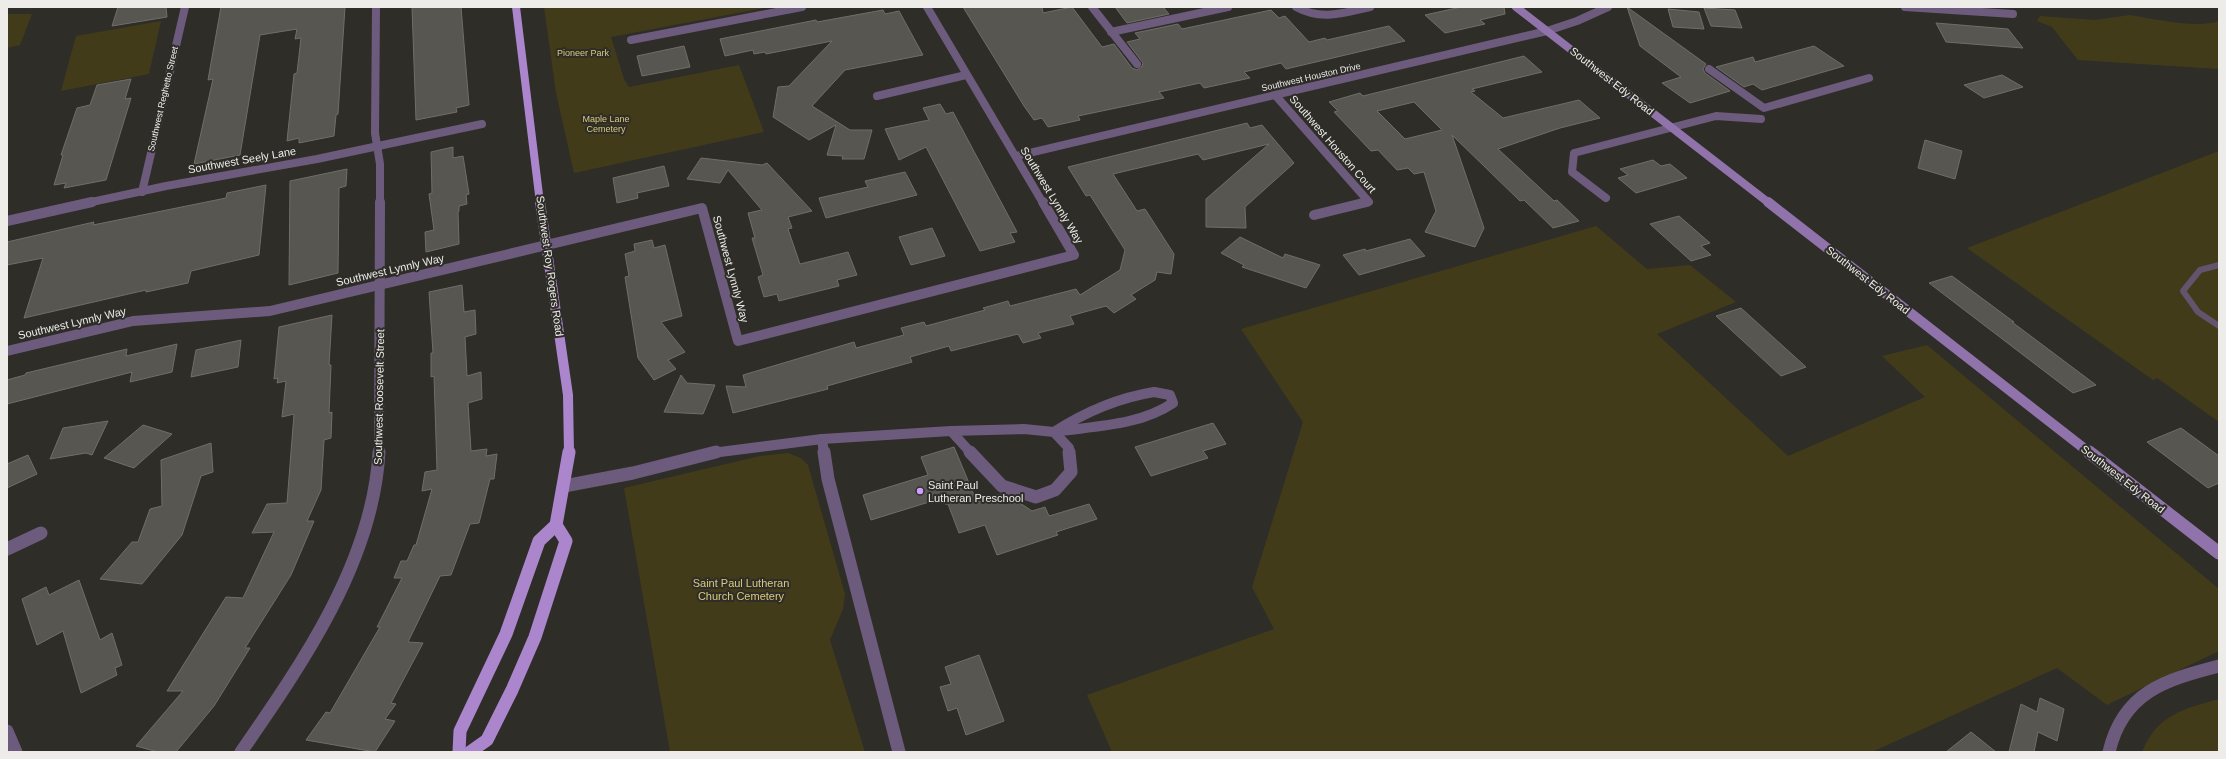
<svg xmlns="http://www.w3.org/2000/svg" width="2226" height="759" font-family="Arial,sans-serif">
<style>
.green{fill:#423b1a}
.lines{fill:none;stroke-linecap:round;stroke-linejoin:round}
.stream{stroke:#62546c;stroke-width:6}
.building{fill:#575650;stroke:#6f6e68;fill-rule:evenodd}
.service-far2{stroke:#6d5b7d;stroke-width:8}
.service-far1{stroke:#6d5b7d;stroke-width:10}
.service{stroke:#6d5b7d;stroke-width:13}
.minor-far2{stroke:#6d5b7d;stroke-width:8}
.minor-far1{stroke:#6d5b7d;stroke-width:10}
.minor{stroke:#6d5b7d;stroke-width:13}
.secondary-far2{stroke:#9073ab;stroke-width:8}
.secondary-far1{stroke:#9073ab;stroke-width:10}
.secondary{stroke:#9073ab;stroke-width:13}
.primary-far2{stroke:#ac86cd;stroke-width:8}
.primary-far1{stroke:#ac86cd;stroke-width:10}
.primary{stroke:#ac86cd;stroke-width:13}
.poi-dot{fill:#d19dfe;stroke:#2e2d28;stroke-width:1.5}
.labels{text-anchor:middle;stroke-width:4;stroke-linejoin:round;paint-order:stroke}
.far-park-label{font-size:9px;fill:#dac97c;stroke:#2e2d28}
.far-street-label{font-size:9px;fill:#edece9;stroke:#2e2d28}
.street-label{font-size:11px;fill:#edece9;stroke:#2e2d28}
.poi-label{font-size:11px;fill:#edece9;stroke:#2e2d28;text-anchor:start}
.park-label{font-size:11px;fill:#dac97c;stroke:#2e2d28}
</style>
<rect width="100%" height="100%" fill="#2e2d28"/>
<g class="green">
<path d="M 544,7 L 769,7 L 611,37 L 624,79 L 629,87 L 739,65 L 764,132 L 574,173 L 556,93 Z"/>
<path d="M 7,14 L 32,14 L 20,45 L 7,48 Z"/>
<path d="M 2130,15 C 2156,19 2195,29 2219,21 L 2219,69 L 2078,60 L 2052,27 L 2037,21 L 2040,16 L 2095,20 Z"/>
<path d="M 161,21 L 149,74 L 61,91 L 76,36 Z"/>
<path d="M 2219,151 L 2219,422 L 2157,378 L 2153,380 L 1967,248 Z"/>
<path d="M 1596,226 L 1647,269 L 1690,265 L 1736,302 L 1657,334 L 1788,456 L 1925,397 L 1882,356 L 1927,345 L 2219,589 L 2219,651 L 2107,705 L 2057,668 L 1872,752 L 1112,752 L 1087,695 L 1274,629 L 1252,587 L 1303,422 L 1241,329 Z"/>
<path d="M 788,453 L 801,458 L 808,465 L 845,594 L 843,609 L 830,640 L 865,752 L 670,752 L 624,488 L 760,456 Z"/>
<path d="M 2219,699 L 2219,752 L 2142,752 C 2157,715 2183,709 2219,699 Z"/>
</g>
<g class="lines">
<path class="stream" d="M 2219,265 L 2200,270 L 2183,291 L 2198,312 L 2219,326"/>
</g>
<g class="building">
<path d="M 118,7 L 166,7 L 167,17 L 112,26 Z"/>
<path d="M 221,7 L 345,7 L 338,114 L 336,115 L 334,136 L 299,143 L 299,138 L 287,141 L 294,74 L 297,73 L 301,38 L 295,39 L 297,29 L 260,35 L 240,155 L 194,164 L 213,79 L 208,80 Z"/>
<path d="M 412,7 L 461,7 L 469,105 L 456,108 L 457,112 L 416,120 Z"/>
<path d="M 963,7 L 1042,7 L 1043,13 L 1072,7 L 1102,47 L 1114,44 L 1132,68 L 1137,70 L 1142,66 L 1143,63 L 1127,42 L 1140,39 L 1135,33 L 1178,24 L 1182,29 L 1271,10 L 1279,18 L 1285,16 L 1309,42 L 1325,38 L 1327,40 L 1389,26 L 1405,41 L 1286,69 L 1281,63 L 1244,72 L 1250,78 L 1204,88 L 1200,83 L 1159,92 L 1164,98 L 1078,116 L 1080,120 L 1048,127 L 1042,118 L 1034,120 L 1024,106 Z"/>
<path d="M 1115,7 L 1163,7 L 1169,14 L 1127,23 Z"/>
<path d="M 1461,7 L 1504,7 L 1505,14 L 1480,20 L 1485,24 L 1445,33 L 1425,15 Z"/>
<path d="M 1627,7 L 1706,64 L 1703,69 L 1705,73 L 1730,91 L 1690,103 L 1662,83 L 1681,77 L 1640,46 Z"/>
<path d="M 1704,8 L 1735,10 L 1742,28 L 1711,26 Z"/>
<path d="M 1668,9 L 1699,12 L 1704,29 L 1673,27 Z"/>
<path d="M 883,10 L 885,14 L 899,11 L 923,55 L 845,70 L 812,106 L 850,130 L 872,130 L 864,159 L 842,159 L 843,156 L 827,155 L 836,125 L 809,140 L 773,117 L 778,87 L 789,86 L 832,41 L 766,54 L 765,52 L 754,54 L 753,50 L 725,56 L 720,39 L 816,20 L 817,22 Z"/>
<path d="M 1936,23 L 2008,29 L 2023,48 L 1946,42 Z"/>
<path d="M 684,46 L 690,67 L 642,76 L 637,56 Z"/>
<path d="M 1814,46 L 1844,66 L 1762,90 L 1753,84 L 1744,87 L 1716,67 L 1753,57 L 1755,62 Z"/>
<path d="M 1524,56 L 1542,72 L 1472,89 L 1475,91 L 1471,92 L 1503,118 L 1579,100 L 1600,118 L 1560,128 L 1498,149 L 1554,201 L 1557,200 L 1579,221 L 1553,228 L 1524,200 L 1520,201 L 1452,135 L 1484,228 L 1475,247 L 1425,232 L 1436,211 L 1424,172 L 1414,174 L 1408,168 L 1397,170 L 1378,150 L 1371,151 L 1334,112 L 1338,111 L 1329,102 L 1360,93 L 1363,96 ZM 1414,102 L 1442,130 L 1405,139 L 1377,111 Z"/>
<path d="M 2002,75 L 2023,87 L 1984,98 L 1964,85 Z"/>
<path d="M 131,79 L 125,99 L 131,98 L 106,180 L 64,188 L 66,183 L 54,185 L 63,155 L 61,155 L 77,108 L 90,105 L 97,85 Z"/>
<path d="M 940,104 L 946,114 L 953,112 L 1017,232 L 1010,233 L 1015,242 L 980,251 L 926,147 L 899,160 L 885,129 L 929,120 L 923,108 Z"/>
<path d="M 1247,123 L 1250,128 L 1262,125 L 1294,163 L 1245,207 L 1246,228 L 1206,227 L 1206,199 L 1269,144 L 1203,160 L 1198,154 L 1113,174 L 1137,211 L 1145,209 L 1174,254 L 1171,274 L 1157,272 L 1155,280 L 1131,295 L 1136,299 L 1114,313 L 1106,306 L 1070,316 L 1074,324 L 1038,333 L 1041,338 L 1023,343 L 1018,334 L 951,351 L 949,346 L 910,357 L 912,362 L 827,386 L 828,389 L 733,413 L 726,386 L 746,387 L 743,375 L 854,342 L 856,348 L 904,335 L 901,328 L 924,322 L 926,326 L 985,310 L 983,308 L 1008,301 L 1010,306 L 1076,289 L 1080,295 L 1120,270 L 1125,250 L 1090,195 L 1086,196 L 1068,167 Z"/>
<path d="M 1925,140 L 1962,151 L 1955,179 L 1918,168 Z"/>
<path d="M 453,147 L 453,158 L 463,156 L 469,194 L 466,195 L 467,204 L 459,206 L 459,211 L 458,212 L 459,244 L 426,252 L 425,232 L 434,230 L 429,194 L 432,193 L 431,152 Z"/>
<path d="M 701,158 L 762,165 L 767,163 L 812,211 L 788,217 L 792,228 L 788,229 L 800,264 L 848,252 L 857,275 L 837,280 L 839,286 L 779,301 L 777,294 L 764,297 L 758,277 L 763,275 L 752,238 L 755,238 L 748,213 L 762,210 L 728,170 L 720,183 L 687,179 Z"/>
<path d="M 1653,160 L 1661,166 L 1670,164 L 1687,178 L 1636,193 L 1618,178 L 1628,175 L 1620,169 Z"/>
<path d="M 664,166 L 669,186 L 637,193 L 638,198 L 617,203 L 613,178 Z"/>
<path d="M 347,169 L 346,186 L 339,188 L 338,273 L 289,285 L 290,181 Z"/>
<path d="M 905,172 L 917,195 L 826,218 L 819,198 L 868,187 L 865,181 Z"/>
<path d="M 266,185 L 259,255 L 191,271 L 188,283 L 146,292 L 146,290 L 24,318 L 43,258 L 7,265 L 7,242 L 94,222 L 93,225 L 226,198 L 227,193 Z"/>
<path d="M 1679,216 L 1710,243 L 1701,246 L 1711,255 L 1691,261 L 1650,224 Z"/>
<path d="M 932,228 L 945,256 L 911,265 L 899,237 Z"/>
<path d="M 1240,237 L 1283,258 L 1285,254 L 1320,265 L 1306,288 L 1242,267 L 1244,265 L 1221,253 Z"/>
<path d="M 1410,239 L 1425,256 L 1359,275 L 1343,255 L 1365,249 L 1366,251 Z"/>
<path d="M 652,240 L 654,248 L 665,245 L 682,316 L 661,322 L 685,352 L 668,360 L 676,369 L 654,380 L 638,358 L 625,277 L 629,276 L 625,254 L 635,251 L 634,244 Z"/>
<path d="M 1952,276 L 2014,322 L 2012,322 L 2096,385 L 2073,393 L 1929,283 Z"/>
<path d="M 462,285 L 464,312 L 475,310 L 476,334 L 465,337 L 467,376 L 481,372 L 482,399 L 468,403 L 471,451 L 487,449 L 486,456 L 497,454 L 494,479 L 490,479 L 479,523 L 470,524 L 451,575 L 440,576 L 408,642 L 423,643 L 391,703 L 396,704 L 385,719 L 395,721 L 375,752 L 306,740 L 326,712 L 330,713 L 380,627 L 377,627 L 402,578 L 394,578 L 401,561 L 407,561 L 414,545 L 416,545 L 432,489 L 422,491 L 425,472 L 437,470 L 434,376 L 431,377 L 431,353 L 433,353 L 429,292 Z"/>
<path d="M 1741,308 L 1806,367 L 1781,376 L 1716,316 Z"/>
<path d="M 332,315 L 329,365 L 331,365 L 329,413 L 332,412 L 331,438 L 324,440 L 321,490 L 307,521 L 314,521 L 291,575 L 245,648 L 250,648 L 214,706 L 176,752 L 158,752 L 136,746 L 183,691 L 167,691 L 226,597 L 243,598 L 274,532 L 252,533 L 267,504 L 287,503 L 294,414 L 282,417 L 286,381 L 277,383 L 278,378 L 274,379 L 279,327 Z"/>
<path d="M 241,340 L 238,367 L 191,377 L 196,350 Z"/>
<path d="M 177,344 L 172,372 L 130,382 L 132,372 L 7,404 L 7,380 L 25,375 L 26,373 L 127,349 L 126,356 Z"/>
<path d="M 681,375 L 687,383 L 715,385 L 703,414 L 664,412 Z"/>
<path d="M 108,421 L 92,455 L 86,453 L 50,459 L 63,428 Z"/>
<path d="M 1213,423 L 1226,444 L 1203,451 L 1208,458 L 1151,476 L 1135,447 Z"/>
<path d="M 143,425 L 172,434 L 134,468 L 104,458 Z"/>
<path d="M 2181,428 L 2219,456 L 2219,483 L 2208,488 L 2147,442 Z"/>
<path d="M 211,443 L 213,472 L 201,476 L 182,535 L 142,584 L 100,579 L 132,542 L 138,542 L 150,509 L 162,506 L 161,460 Z"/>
<path d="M 954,447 L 977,502 L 1001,494 L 1011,497 L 1032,511 L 1045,507 L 1049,516 L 1089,504 L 1097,519 L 1056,532 L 1058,535 L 997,555 L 985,525 L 959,533 L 948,504 L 945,504 L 942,498 L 871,520 L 863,495 L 928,475 L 921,457 Z"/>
<path d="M 28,455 L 37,474 L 7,488 L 7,464 Z"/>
<path d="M 79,580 L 100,640 L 112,633 L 122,665 L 115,668 L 117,675 L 81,693 L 63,631 L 37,645 L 22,599 L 46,587 L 49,595 Z"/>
<path d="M 979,655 L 1004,721 L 966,735 L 957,708 L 948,711 L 940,687 L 951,684 L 945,667 Z"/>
<path d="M 2040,698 L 2064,709 L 2057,741 L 2038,732 L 2034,752 L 2009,752 L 2021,704 L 2037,712 Z"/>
<path d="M 1971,732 L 1996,752 L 1946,752 Z"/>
</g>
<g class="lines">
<path class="service-far2" d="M 1709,69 L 1764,108 L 1869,78"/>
<g class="service-far1">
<path d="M 1154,392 L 1170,395 L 1173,403 C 1139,426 1094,426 1054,432 C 1085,412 1117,398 1154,392 Z"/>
<path d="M 951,431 L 971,453"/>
<path d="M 951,431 L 1024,429 L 1054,432 L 1069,448 L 1069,453"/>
<path d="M 822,439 L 824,453"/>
<path d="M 712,453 L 822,439 L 951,431"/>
</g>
<g class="service">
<path d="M 824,452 L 828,479 L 899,752"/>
<path d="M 970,452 L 1002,486 L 1036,497 L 1055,490 L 1071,472 L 1069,452"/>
<path d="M 564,486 L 633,473 L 716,452"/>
</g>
<g class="minor-far2">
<path d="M 376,7 L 375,133 L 380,164 L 380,203"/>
<path d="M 927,7 L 1043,203"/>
<path d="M 1092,7 L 1137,64"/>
<path d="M 1296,7 C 1322,21 1343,13 1370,7"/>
<path d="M 1905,7 L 2013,14"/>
<path d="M 1111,32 L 1228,7"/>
<path d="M 631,40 L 802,7"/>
<path d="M 877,96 L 966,75"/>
<path d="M 1276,96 L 1369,202 L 1363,203"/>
<path d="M 1016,156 L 1547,31 L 1577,21 L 1608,7"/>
<path d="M 142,192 L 185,7"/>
<path d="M 1606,198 L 1572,172 L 1574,153 L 1716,116 L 1761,119"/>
<path d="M 87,203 L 166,186 L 317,159 L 482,124"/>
</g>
<g class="minor-far1">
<path d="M 1314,215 L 1367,202"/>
<path d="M 7,221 L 92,202"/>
<path d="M 7,351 L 133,321 L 270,311 L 702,208 L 738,341 L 1074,255 L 1043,202"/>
<path d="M 379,453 L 380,202"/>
</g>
<g class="minor">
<path d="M 7,549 L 41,533"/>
<path d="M 7,731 L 16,752"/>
<path d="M 241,752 C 302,664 373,562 379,452"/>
<path d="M 2109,752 C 2123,692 2165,680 2219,666"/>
</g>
<path class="secondary-far2" d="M 1516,7 L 1769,203"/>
<path class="secondary-far1" d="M 1768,202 L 2090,453"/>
<path class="secondary" d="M 2089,452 L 2219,553"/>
<path class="primary-far2" d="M 516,7 L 540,203"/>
<path class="primary-far1" d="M 540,202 L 568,395 L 569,453"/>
<g class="primary">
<path d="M 459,752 L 460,731 L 506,634 L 539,541 L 556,525 L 569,452"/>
<path d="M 470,752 L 487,740 L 512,690 L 535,637 L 566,541 L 556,525"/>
</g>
</g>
<circle class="poi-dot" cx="920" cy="491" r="4"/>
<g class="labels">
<g class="far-park-label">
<text x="583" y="56">Pioneer Park</text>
<text x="606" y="122">Maple Lane<tspan x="606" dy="10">Cemetery</tspan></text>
</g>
<g class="far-street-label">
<text transform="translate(1311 77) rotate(-13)" y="3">Southwest Houston Drive</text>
<text transform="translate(163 99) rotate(-77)" y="3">Southwest Reghetto Street</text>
</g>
<g class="street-label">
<text transform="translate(1612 81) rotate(38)" y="4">Southwest Edy Road</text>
<text transform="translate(1333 144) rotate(49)" y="4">Southwest Houston Court</text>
<text transform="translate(242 160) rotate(-10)" y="4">Southwest Seely Lane</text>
<text transform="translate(1052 195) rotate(59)" y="4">Southwest Lynnly Way</text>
<text transform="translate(550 266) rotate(82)" y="4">Southwest Roy Rogers Road</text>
<text transform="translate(731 269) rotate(75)" y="4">Southwest Lynnly Way</text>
<text transform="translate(390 270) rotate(-13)" y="4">Southwest Lynnly Way</text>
<text transform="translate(1868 280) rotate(38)" y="4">Southwest Edy Road</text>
<text transform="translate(72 323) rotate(-13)" y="4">Southwest Lynnly Way</text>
<text transform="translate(379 397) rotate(-89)" y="4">Southwest Roosevelt Street</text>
<text transform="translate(2123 479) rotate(38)" y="4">Southwest Edy Road</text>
</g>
<g class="poi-label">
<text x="928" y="489">Saint Paul<tspan x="928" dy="13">Lutheran Preschool</tspan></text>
</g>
<g class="park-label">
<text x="741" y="587">Saint Paul Lutheran<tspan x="741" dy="13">Church Cemetery</tspan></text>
</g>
</g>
<rect width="2226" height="759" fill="none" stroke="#edece9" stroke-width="16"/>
</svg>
